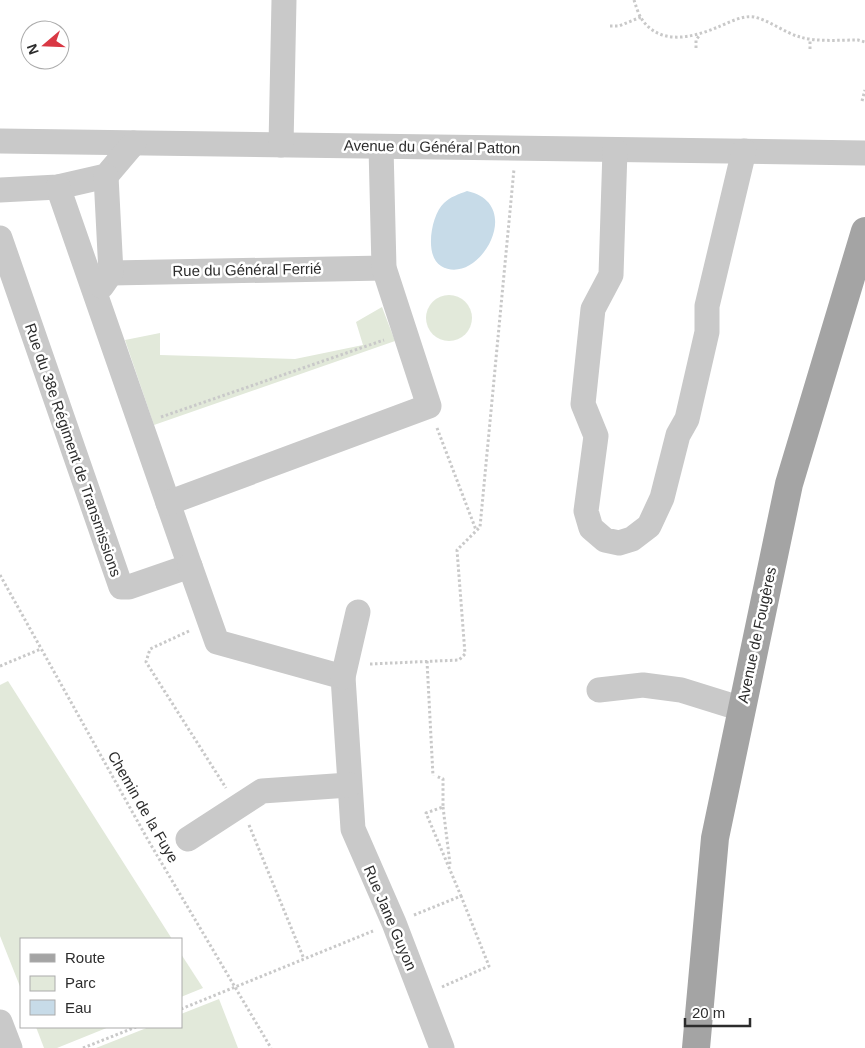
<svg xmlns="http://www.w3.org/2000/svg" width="865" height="1048" font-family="Arial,sans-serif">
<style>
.green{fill:#e2e9da}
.water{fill:#c7dbe8}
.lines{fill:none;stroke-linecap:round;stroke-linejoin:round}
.path{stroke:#c9c9c9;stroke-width:3;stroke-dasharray:2.5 2.5;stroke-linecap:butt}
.minor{stroke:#c9c9c9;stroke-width:25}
.major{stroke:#a4a4a4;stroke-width:28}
.labels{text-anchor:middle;stroke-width:5;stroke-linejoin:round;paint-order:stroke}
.street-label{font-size:15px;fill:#2c2c2c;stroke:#fff}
</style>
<rect width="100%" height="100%" fill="#fff"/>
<g class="green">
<circle cx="449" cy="318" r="23"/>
<path d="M 382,307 L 395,341 L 154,425 L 125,340 L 160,333 L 160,355 L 295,359 L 363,345 L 356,322 Z"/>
<path d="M 8,681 L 172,939 L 21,939 L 21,989 L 0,936 L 0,685 Z"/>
<path d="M 181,954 L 203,988 L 181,997 Z"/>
<path d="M 219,999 L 238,1048 L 96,1048 L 149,1027 L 181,1027 L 181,1014 Z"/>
<path d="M 36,1027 L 109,1027 L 57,1048 L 44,1048 Z"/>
</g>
<path class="water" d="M 467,191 C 527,204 478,288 441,266 C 424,256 431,215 444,203 C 450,197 459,194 467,191 Z"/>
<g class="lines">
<g class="path">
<path d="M 634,0 C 636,6 638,13 641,18 C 659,46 692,38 718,27 C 728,23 742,15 754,17 C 769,20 785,33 800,37 C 816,42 840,40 858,40 L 865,42"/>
<path d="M 610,26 L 619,26 L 641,17"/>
<path d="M 696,48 L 696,40 L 699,36"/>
<path d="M 810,49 L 810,39"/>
<path d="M 862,101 L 865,90"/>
<path d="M 161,417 L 384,340"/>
<path d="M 437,428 L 476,530"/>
<path d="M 0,575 L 148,840 L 271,1048"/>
<path d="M 189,631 L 150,649 L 146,662 L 226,788"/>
<path d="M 427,661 L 433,776"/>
<path d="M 370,664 L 459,660 L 465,654 L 457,550 L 480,527 L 514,169"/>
<path d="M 0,666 L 41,649"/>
<path d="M 443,807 L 450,864"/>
<path d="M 249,825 L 304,959"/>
<path d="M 414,915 L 461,896 L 426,813 L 443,807 L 443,779 L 436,776"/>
<path d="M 442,987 L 489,966 L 461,896"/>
<path d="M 181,1009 L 373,931"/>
<path d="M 83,1048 L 136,1027"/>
</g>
<g class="minor">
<path d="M 0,141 L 865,153"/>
<path d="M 281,145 L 284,0"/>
<path d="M 615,150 L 611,275 L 593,309 L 583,404 L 596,436 L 586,511 L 591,528 L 605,540 L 619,543 L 632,539 L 649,526 L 662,498 L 678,435 L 687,419 L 707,332 L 707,306 L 744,151"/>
<path d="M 0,190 L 58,187 L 106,176 L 134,143"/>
<path d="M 0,238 L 121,587 L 129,587 L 190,566 L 58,187"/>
<path d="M 111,273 L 384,268"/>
<path d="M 102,286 L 111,273 L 106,176"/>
<path d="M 168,503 L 429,406 L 384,268 L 381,147"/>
<path d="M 190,566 L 217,642 L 343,677 L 353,829 L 394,923 L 442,1048"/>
<path d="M 343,677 L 358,612"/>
<path d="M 599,690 L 643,685 L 681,690 L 742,709"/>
<path d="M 188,839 L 262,791 L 349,785"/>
<path d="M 0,1022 L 10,1048"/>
</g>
<path class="major" d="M 696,1048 L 715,838 L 789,484 L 865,231"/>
</g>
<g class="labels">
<g class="street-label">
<text transform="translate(432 147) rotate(1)" y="5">Avenue du Général Patton</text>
<text transform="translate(247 270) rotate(-1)" y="5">Rue du Général Ferrié</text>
<text transform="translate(73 450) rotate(71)" y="5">Rue du 38e Régiment de Transmissions</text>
<text transform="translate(757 635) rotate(-78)" y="5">Avenue de Fougères</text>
<text transform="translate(143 807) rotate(60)" y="5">Chemin de la Fuye</text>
<text transform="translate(390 918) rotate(67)" y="5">Rue Jane Guyon</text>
</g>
</g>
<rect x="20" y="938" width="162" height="90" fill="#ffffff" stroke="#ababab"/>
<rect x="30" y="954" width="25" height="8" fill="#a4a4a4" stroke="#ababab"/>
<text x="65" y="963" font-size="15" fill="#2c2c2c">Route</text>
<rect x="30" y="976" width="25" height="15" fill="#e2e9da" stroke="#ababab"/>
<text x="65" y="988" font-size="15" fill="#2c2c2c">Parc</text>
<rect x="30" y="1000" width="25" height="15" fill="#c7dbe8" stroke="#ababab"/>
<text x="65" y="1013" font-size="15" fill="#2c2c2c">Eau</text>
<g transform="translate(45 45) rotate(251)"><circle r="24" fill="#ffffff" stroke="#ababab"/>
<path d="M0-4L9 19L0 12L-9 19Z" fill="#d93844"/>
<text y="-8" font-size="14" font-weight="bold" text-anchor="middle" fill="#2c2c2c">N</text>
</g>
<path d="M685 1018v8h65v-8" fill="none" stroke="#2c2c2c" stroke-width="2.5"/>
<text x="692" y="1018" font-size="15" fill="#2c2c2c" stroke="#ffffff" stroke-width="4" paint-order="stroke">20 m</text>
</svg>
